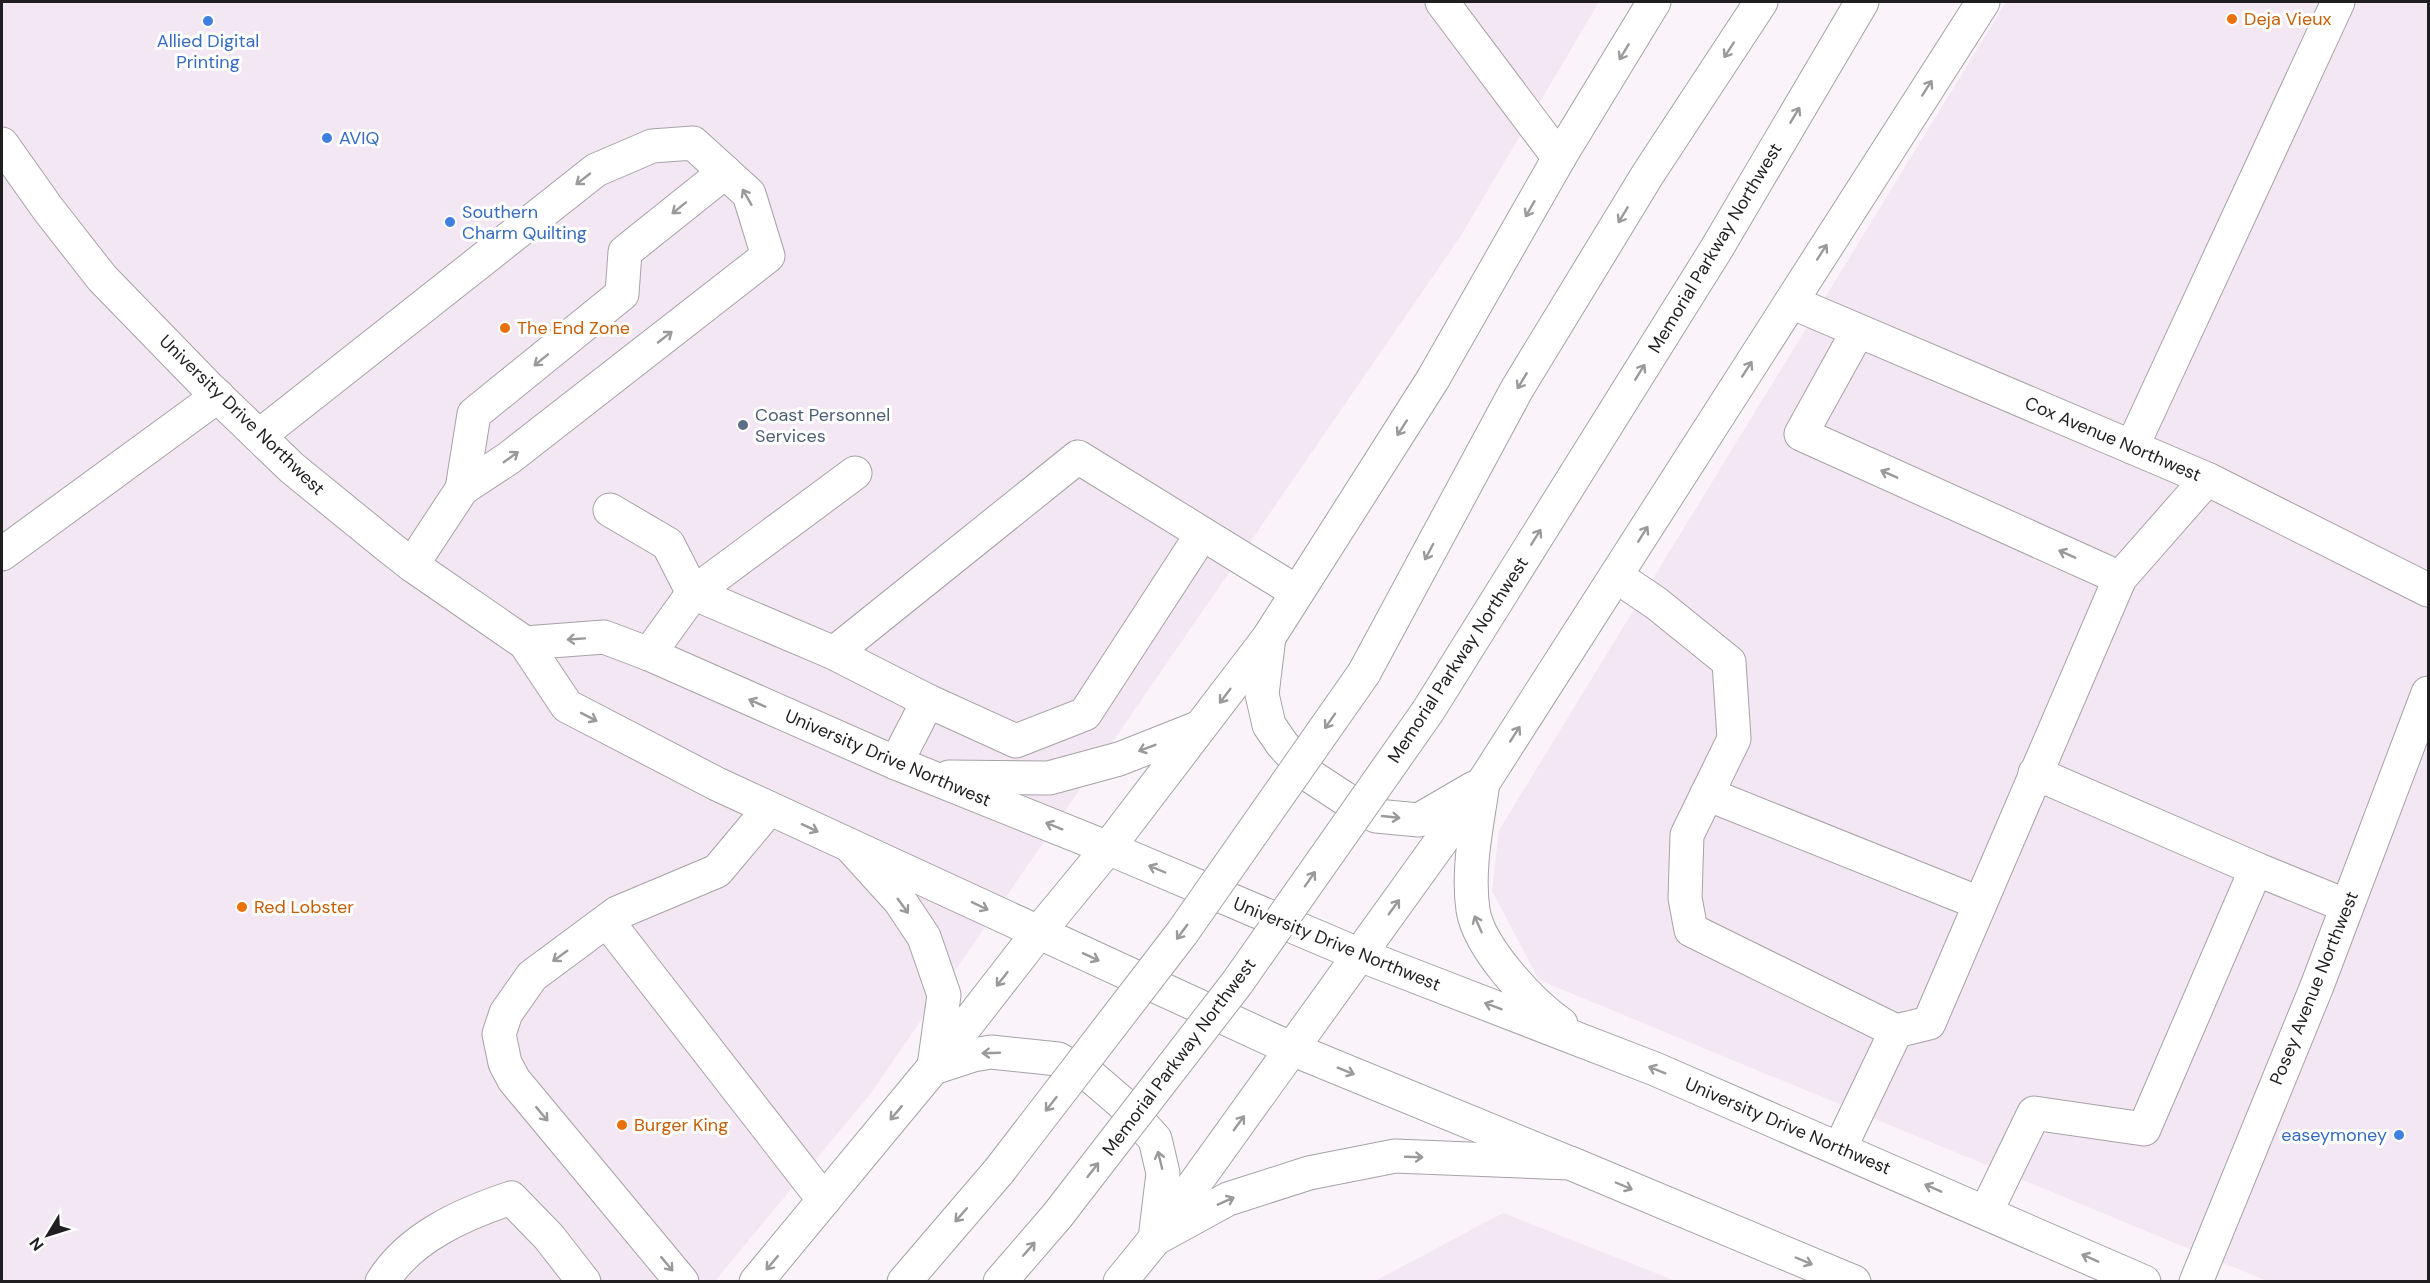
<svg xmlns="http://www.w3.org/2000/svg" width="2430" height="1283" font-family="'DM Sans',sans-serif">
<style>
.built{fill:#f2e7f2}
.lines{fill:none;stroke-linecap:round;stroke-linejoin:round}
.minor-casing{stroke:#a7a2a7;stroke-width:35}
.major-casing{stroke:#a7a2a7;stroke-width:35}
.highway-casing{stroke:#a7a2a7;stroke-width:35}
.minor{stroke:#fff;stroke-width:33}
.major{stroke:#fff;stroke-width:33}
.highway{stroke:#fff;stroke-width:33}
.highway-bridge-casing{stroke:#a7a2a7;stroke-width:35;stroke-linecap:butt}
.highway-bridge{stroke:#fff;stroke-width:33}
.oneway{stroke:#9b9a9b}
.food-dot{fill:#e8710a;stroke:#fff;stroke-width:2}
.shop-dot{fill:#3f7fe0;stroke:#fff;stroke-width:2}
.service-dot{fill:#5c6f8a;stroke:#fff;stroke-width:2}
.labels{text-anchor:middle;stroke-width:6;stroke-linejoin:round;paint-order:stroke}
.food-label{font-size:18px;fill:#c56008;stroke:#fff;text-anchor:start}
.shop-label{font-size:18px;fill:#366cbe;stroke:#fff;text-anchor:start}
.street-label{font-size:18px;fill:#201e20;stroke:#fff}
.service-label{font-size:18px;fill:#4e5e75;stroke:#fff;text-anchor:start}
</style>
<rect width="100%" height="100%" fill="#faf4fa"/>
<g class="built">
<path d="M 2,2 L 1599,2 L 1462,234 L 871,1093 L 715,1281 L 2,1282 Z"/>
<path d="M 2006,2 L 2428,2 L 2428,1281 L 2267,1281 L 1539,980 L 1492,891 L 1499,830 Z"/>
<path d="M 1503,1213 L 1676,1281 L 1375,1281 Z"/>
</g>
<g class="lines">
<g class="minor-casing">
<g id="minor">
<path d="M 1442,2 L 1559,158"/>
<path d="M 1791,302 L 2207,479 L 2428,590"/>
<path d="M 1858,331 L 1801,434 L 2120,578"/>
<path d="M 259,436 L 596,170 L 652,146 L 693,143 L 749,194 L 768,256 L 509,458 L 462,489 L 412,565"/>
<path d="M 2132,447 L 2338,2"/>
<path d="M 462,489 L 474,414 L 622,294 L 625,252 L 725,172"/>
<path d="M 610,510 L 668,544 L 693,593 L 834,653 L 1078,457 L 1297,592"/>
<path d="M 2,554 L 218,396"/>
<path d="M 1616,576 L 1656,603 L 1729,662 L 1734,739 L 1687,835 L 1685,898 L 1691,930 L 1896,1031"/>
<path d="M 834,653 L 928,701 L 1016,741 L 1085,714 L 1202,534"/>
<path d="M 649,654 L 693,593 L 855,473"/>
<path d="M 896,763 L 928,701"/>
<path d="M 1707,794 L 1979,903"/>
<path d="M 2256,869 L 2347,906"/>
<path d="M 607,921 L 824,1200"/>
<path d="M 1840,1148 L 1896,1031 L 1929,1023 L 2120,578 L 2207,479"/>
<path d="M 1986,1212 L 2034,1113 L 2144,1129 L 2256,869 L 2035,773"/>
<path d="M 382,1282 C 410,1237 463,1214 511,1198 L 549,1237 L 584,1282"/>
<path d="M 682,1282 L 514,1080 L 505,1063 L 499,1034 L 506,1013 L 532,976 L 617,913 L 717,871 L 769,809"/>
<path d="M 2196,1282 L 2317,986 L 2428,693"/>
</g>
</g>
<g class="major-casing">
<g id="major">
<path d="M 2,144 L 48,209 L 102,278 L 207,386 L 292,468 L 389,547 L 412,565 L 525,643 L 567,706 L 717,784 L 1292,1049 L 1567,1162"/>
<path d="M 1269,637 L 1262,694 L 1269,725 L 1282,744 L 1312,777 L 1344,798 L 1376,816 L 1419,820 L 1474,788"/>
<path d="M 525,643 L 604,637 L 649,654 L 896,763 L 1108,848 L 1269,637 L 1433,379 L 1559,158"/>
<path d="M 949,777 L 1049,778 L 1119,759 L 1200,727"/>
<path d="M 1155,1239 L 1483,783 L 1983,2"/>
</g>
</g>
<g class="highway-casing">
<g id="highway">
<path d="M 1559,158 L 1654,2"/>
<path d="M 1364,673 L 1517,389 L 1648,174 L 1761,2"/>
<path d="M 1428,711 L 1717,248 L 1862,2"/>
<path d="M 1483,783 C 1477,825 1467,868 1473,910 C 1479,948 1531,1003 1561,1024"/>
<path d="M 851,847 L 900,901 L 924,937 L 944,995 L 934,1066"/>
<path d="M 933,1068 L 973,1055 L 991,1052 L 1058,1059 L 1093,1078 L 1122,1103 L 1155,1139 L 1163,1173 L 1155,1239"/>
<path d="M 756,1282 L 933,1068 L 1038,933 L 1108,848 L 1360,955 L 1655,1069 L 2144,1282"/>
<path d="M 904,1282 L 999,1171"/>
<path d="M 1000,1282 L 1057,1216"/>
<path d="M 1120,1282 L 1155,1239 L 1228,1199 L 1309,1173 L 1395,1156 L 1570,1163 L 1854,1282"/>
</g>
</g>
<use href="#minor" class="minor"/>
<use href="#major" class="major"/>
<use href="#highway" class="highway"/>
<g class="highway-bridge-casing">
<g id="highway-bridge">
<path d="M 999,1171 L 1182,933 L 1364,673"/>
<path d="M 1057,1216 L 1237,983 L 1428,711"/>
</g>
</g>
<use href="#highway-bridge" class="highway-bridge"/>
</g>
<defs><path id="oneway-shaft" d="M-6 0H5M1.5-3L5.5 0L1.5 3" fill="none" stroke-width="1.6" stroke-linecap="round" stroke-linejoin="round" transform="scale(1.5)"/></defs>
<g class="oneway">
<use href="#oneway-shaft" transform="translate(1729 50) rotate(123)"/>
<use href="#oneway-shaft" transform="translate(1624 52) rotate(121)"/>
<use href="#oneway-shaft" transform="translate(1927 88) rotate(-57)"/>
<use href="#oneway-shaft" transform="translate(1795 115) rotate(-59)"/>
<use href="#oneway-shaft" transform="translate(583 179) rotate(142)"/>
<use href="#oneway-shaft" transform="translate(747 197) rotate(-120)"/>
<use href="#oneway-shaft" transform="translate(679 208) rotate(141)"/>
<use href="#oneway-shaft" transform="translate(1530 209) rotate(120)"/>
<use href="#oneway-shaft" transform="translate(1623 215) rotate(121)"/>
<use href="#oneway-shaft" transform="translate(1822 252) rotate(-57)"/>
<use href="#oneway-shaft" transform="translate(665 337) rotate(-38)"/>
<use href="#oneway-shaft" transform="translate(541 360) rotate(141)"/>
<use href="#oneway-shaft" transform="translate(1747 369) rotate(-57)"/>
<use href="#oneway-shaft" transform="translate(1640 372) rotate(-58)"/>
<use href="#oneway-shaft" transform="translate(1522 381) rotate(121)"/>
<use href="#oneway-shaft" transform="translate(1402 428) rotate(123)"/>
<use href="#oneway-shaft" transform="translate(511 457) rotate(-36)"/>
<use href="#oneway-shaft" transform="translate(1889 474) rotate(-156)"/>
<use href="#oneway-shaft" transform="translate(1643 534) rotate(-58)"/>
<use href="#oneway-shaft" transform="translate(1536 537) rotate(-58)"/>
<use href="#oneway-shaft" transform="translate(1429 552) rotate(118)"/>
<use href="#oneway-shaft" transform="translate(2067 554) rotate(-156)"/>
<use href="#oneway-shaft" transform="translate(576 639) rotate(176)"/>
<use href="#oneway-shaft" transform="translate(1225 696) rotate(127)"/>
<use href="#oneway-shaft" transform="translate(757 703) rotate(-156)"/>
<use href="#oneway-shaft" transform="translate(589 717) rotate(27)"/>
<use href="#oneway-shaft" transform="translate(1330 721) rotate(125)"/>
<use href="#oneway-shaft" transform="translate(1515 734) rotate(-57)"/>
<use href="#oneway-shaft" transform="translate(1147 748) rotate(159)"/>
<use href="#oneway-shaft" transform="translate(1391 817) rotate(6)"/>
<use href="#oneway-shaft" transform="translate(1054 826) rotate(-158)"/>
<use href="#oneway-shaft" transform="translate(810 828) rotate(25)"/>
<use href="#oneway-shaft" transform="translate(1157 869) rotate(-157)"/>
<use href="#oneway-shaft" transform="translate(1310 879) rotate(-55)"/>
<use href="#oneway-shaft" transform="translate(903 906) rotate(54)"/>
<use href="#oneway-shaft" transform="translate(980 906) rotate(26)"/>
<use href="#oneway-shaft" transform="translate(1394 907) rotate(-54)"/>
<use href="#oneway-shaft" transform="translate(1478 924) rotate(-114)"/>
<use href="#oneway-shaft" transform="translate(1182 932) rotate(126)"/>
<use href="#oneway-shaft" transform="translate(560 956) rotate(144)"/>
<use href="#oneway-shaft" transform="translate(1091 957) rotate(25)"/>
<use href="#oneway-shaft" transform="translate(1002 979) rotate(128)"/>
<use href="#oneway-shaft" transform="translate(1493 1006) rotate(-159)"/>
<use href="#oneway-shaft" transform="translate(991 1053) rotate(178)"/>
<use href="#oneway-shaft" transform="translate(1657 1070) rotate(-158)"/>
<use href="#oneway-shaft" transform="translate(1346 1071) rotate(22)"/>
<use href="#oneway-shaft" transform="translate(1051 1104) rotate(128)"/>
<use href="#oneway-shaft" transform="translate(896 1113) rotate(130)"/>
<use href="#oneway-shaft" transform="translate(542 1114) rotate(50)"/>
<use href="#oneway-shaft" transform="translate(1239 1123) rotate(-54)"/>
<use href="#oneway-shaft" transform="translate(1414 1157) rotate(2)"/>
<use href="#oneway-shaft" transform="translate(1160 1160) rotate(-104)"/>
<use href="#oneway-shaft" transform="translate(1093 1170) rotate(-52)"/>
<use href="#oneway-shaft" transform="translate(1624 1186) rotate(23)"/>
<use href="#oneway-shaft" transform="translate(1933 1188) rotate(-156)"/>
<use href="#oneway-shaft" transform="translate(1226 1201) rotate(-24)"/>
<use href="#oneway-shaft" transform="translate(961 1215) rotate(131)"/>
<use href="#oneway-shaft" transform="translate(1029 1249) rotate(-49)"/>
<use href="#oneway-shaft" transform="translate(2090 1258) rotate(-156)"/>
<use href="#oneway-shaft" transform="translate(1804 1261) rotate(23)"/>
<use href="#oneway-shaft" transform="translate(772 1263) rotate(130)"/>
<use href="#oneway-shaft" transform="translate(667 1264) rotate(50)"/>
</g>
<g class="food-dot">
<circle cx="2232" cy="19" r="6"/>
<circle cx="505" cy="328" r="6"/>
<circle cx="242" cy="907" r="6"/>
<circle cx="622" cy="1125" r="6"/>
</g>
<g class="shop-dot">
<circle cx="208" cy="21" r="6"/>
<circle cx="327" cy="138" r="6"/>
<circle cx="450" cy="222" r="6"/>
<circle cx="2399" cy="1135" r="6"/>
</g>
<circle class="service-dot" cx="743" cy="425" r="6"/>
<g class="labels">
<g class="food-label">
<text x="2244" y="25">Deja Vieux</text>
<text x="517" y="334">The End Zone</text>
<text x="254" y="913">Red Lobster</text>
<text x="634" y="1131">Burger King</text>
</g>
<g class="shop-label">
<text x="208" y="47" text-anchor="middle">Allied Digital<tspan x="208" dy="21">Printing</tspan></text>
<text x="339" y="144">AVIQ</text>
<text x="462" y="218">Southern<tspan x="462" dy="21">Charm Quilting</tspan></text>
<text x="2387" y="1141" text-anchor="end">easeymoney</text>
</g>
<g class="street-label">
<text transform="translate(1715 248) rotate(-59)" y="6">Memorial Parkway Northwest</text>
<text transform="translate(242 415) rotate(44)" y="6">University Drive Northwest</text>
<text transform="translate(2113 439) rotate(23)" y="6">Cox Avenue Northwest</text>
<text transform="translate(1458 660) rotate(-57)" y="6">Memorial Parkway Northwest</text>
<text transform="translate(888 758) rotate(23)" y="6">University Drive Northwest</text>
<text transform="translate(1337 944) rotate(22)" y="6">University Drive Northwest</text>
<text transform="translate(2314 988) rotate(-68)" y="6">Posey Avenue Northwest</text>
<text transform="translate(1179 1057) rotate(-53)" y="6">Memorial Parkway Northwest</text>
<text transform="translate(1788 1126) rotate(23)" y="6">University Drive Northwest</text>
</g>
<g class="service-label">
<text x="755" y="421">Coast Personnel<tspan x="755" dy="21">Services</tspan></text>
</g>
</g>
<rect width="2430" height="1283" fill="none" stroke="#201e20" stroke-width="6"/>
<g transform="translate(48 1235) rotate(232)" stroke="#ffffff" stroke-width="4.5" paint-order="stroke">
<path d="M0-4.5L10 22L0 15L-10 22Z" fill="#201e20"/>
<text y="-9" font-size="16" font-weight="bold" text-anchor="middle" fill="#201e20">N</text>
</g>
</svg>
